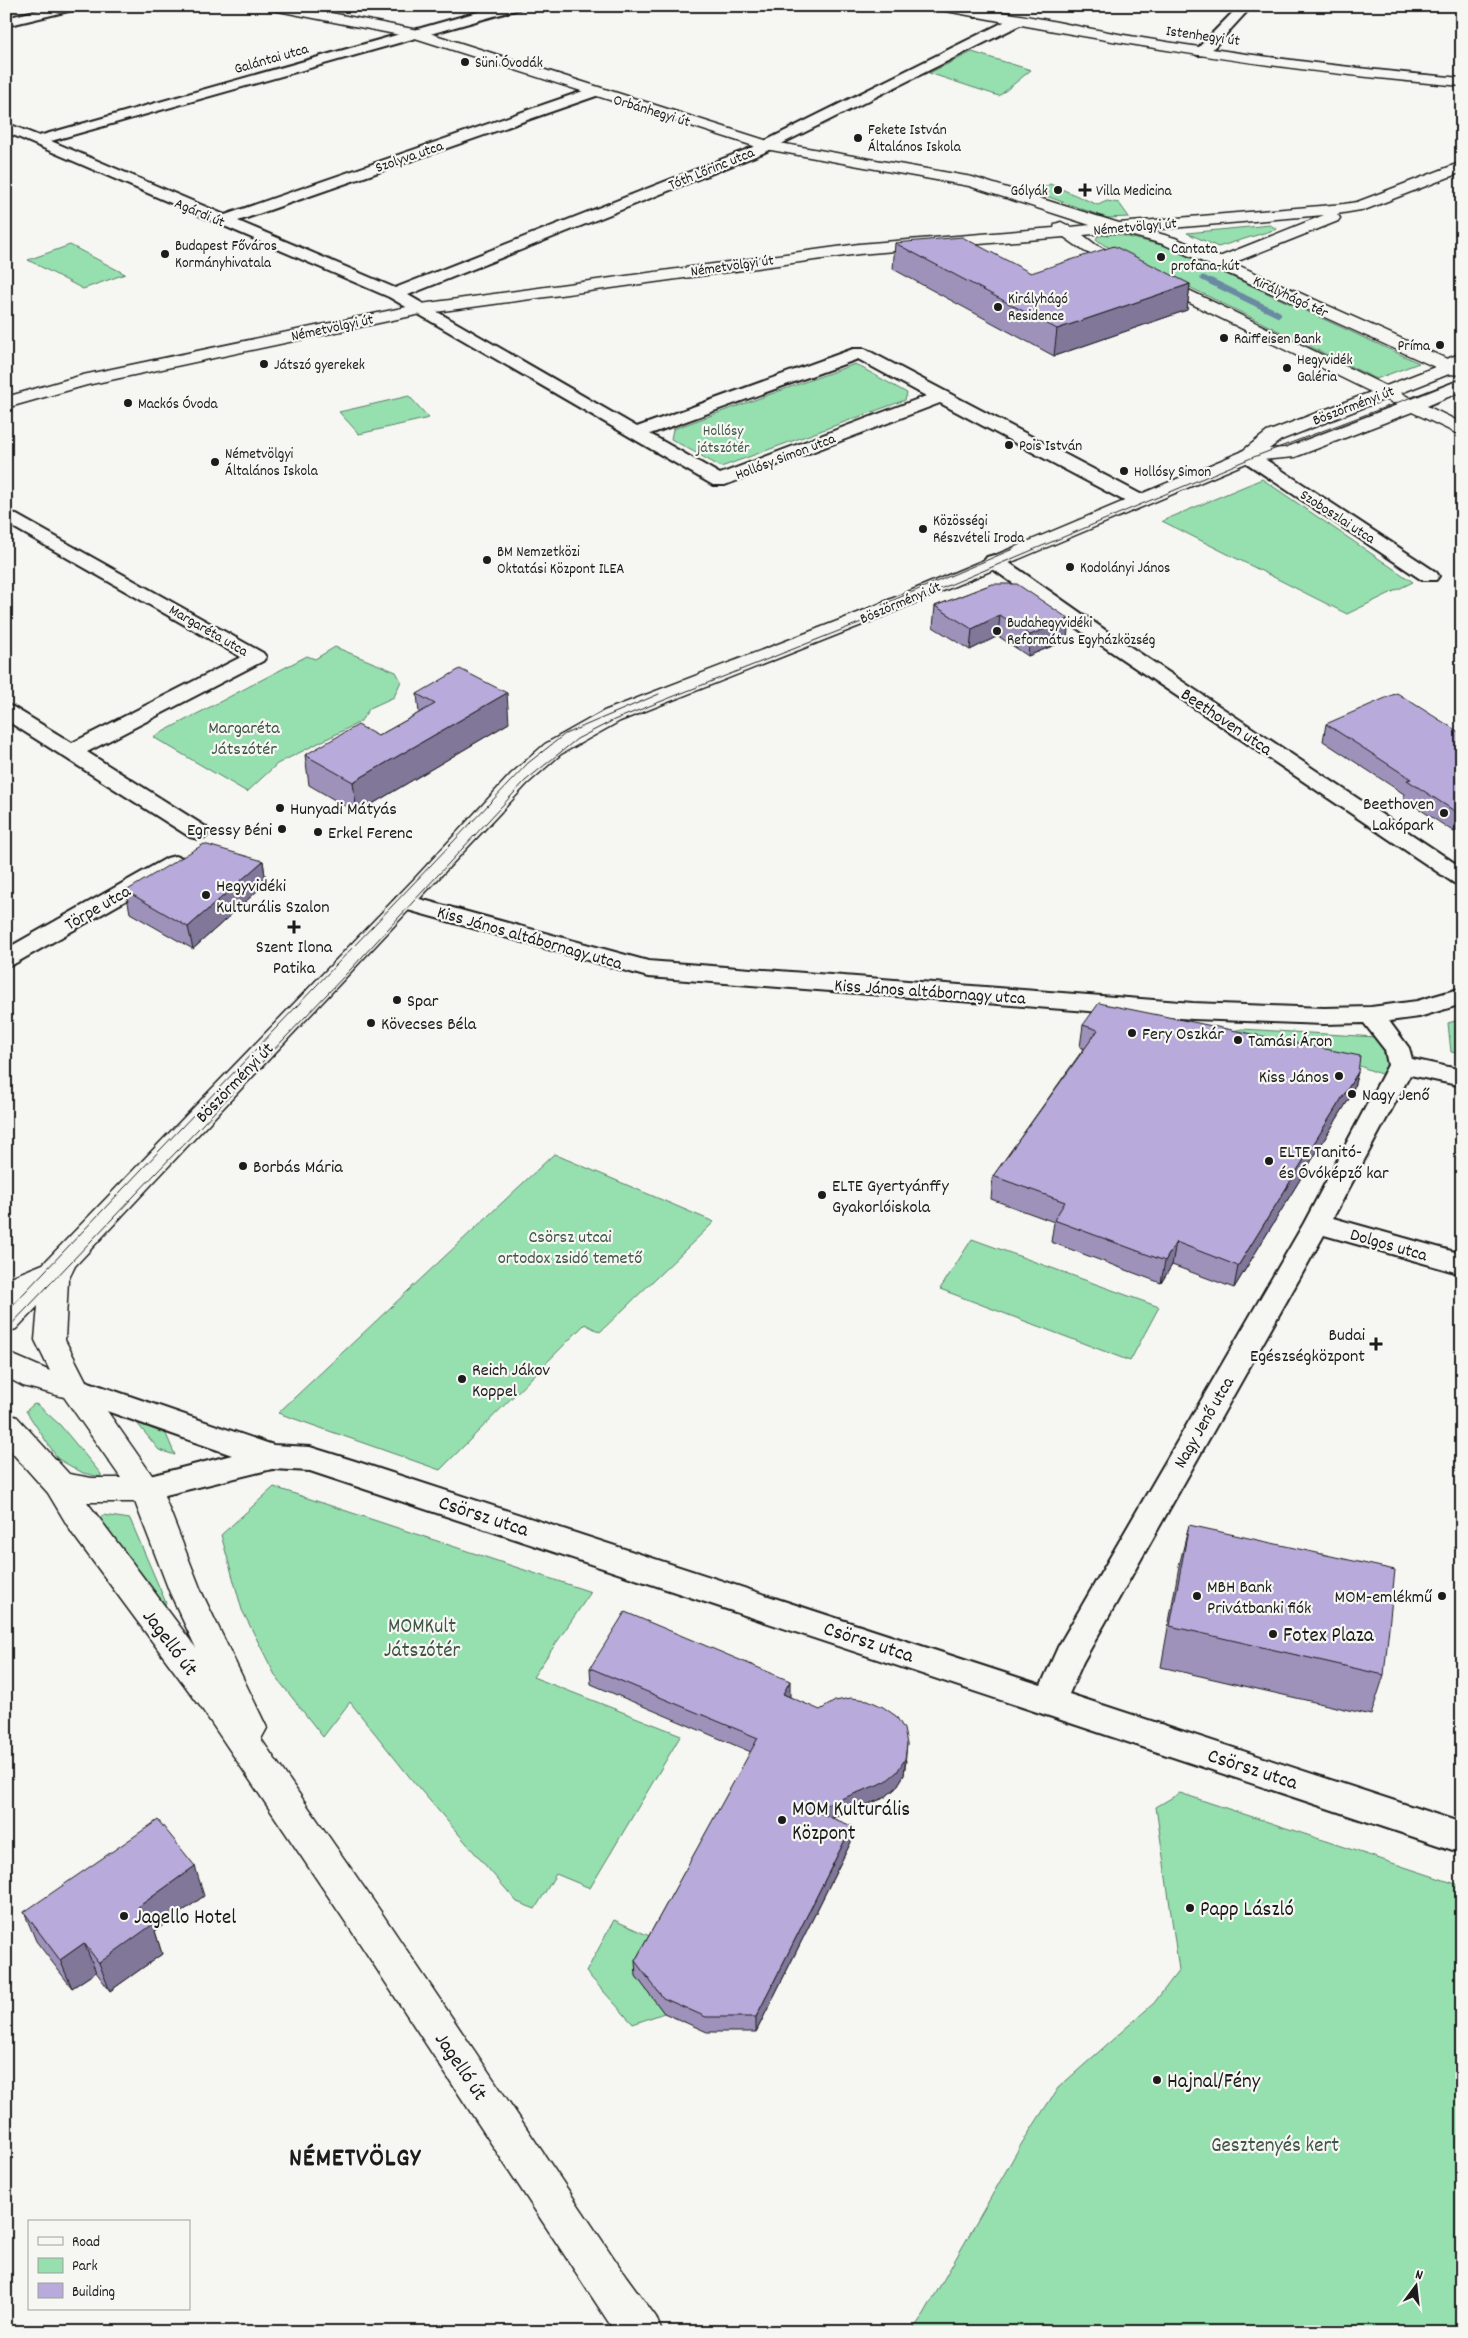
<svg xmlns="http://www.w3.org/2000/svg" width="1468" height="2338" font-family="Dekko,sans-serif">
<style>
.green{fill:#96dfaf;stroke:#597e66}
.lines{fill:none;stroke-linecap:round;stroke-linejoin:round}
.stream-far1{stroke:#6a8aa3;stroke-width:5}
.stream{stroke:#6a8aa3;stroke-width:6}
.street-casing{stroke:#1c1c1c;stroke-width:4}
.secondary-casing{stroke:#1c1c1c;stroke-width:3}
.street{fill:#f6f6f2;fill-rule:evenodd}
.secondary{fill:#f6f6f2;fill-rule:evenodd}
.tram{stroke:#1c1c1c;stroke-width:1}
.wall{fill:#9e92bb;stroke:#1c1c1c}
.shaded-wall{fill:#817799;stroke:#1c1c1c}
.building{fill:#b8aada;stroke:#1c1c1c}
.poi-dot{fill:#1c1c1c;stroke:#f6f6f2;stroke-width:2}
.labels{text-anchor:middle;stroke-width:4.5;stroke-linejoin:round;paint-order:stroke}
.far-street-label{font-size:15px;fill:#1c1c1c;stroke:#f6f6f2}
.far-poi-label{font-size:15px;fill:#1c1c1c;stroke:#f6f6f2;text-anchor:start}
.far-park-label{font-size:15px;fill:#415648;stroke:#f6f6f2}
.street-label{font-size:18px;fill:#1c1c1c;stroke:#f6f6f2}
.park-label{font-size:18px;fill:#415648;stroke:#f6f6f2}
.poi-label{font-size:18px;fill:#1c1c1c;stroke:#f6f6f2;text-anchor:start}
.near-street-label{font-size:21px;fill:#1c1c1c;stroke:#f6f6f2}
.near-park-label{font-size:21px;fill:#415648;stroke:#f6f6f2}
.near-poi-label{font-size:21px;fill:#1c1c1c;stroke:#f6f6f2;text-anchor:start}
.near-district-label{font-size:26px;font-weight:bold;letter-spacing:1px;fill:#1c1c1c;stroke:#f6f6f2}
</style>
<rect width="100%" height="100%" fill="#f6f6f2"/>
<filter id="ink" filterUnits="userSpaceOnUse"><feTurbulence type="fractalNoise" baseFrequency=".02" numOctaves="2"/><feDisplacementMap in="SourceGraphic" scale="10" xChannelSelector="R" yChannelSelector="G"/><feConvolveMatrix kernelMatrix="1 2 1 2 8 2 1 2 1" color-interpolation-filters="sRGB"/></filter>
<g filter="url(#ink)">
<g class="green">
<path d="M 972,52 L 1031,70 L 999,96 L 929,73 Z"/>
<path d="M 1050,184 L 1098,205 L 1107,201 L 1119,203 L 1129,217 L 1107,218 L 1035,192 Z"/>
<path d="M 1270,225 L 1277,229 L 1218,247 L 1187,233 Z"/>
<path d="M 1116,234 L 1165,246 L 1419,363 L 1376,379 L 1104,245 L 1096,239 L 1098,236 Z"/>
<path d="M 70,245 L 125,274 L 83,289 L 28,260 Z"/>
<path d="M 855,364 L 907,393 L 905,400 L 721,467 L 671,439 L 673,429 Z"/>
<path d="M 409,396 L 429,418 L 359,434 L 339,412 Z"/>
<path d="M 1262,479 L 1413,582 L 1347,614 L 1162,521 Z"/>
<path d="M 335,647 L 396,672 L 401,681 L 394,697 L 370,708 L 360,722 L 277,764 L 247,792 L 153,737 L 307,656 L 315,659 Z"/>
<path d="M 1462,1019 L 1462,1054 L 1451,1052 L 1448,1023 Z"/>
<path d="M 1242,1029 L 1376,1037 C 1386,1050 1390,1059 1386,1076 L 1354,1064 L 1232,1031 Z"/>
<path d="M 554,1154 L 714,1222 L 600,1332 L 585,1324 L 440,1470 L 278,1413 Z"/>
<path d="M 972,1239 L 1159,1307 L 1130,1361 L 940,1289 Z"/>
<path d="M 34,1404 L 38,1405 L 60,1425 L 101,1474 L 101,1477 L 83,1473 L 58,1459 L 26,1411 Z"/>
<path d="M 137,1423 L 166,1434 L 175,1455 L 159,1450 Z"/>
<path d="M 274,1487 L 591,1592 L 533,1677 L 681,1735 L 590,1888 L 556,1874 L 535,1909 L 517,1902 L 412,1780 L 350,1702 L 323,1737 L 276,1677 L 242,1610 L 221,1535 Z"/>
<path d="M 103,1515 L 130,1519 L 166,1603 L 163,1607 L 99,1518 Z"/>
<path d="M 1180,1793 L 1462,1886 L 1462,2332 L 911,2332 L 924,2314 L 1022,2143 L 1058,2088 L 1154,2003 L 1179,1970 L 1156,1807 Z"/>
<path d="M 614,1920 L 656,1939 L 636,1976 L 664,2013 L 633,2024 L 586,1972 Z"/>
</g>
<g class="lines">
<path class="stream-far1" d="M 1203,278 L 1213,283"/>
<path class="stream" d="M 1210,281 L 1278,314"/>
<g class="street-casing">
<g id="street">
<path d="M 55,6 L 78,6 L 77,9 L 6,26 L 6,18 Z"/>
<path d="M 499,6 L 520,6 L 519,9 L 51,141 L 225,215 L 589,89 L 599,89 L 601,92 L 599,95 L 238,221 L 395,288 L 753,147 L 1012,18 L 1022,18 L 1024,21 L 1022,24 L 763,153 L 408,295 L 637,427 L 853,349 L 865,349 L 1146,497 L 1148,501 L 1146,505 L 1132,505 L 940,403 L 725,485 L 713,485 L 389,297 L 6,132 L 6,123 L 39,136 ZM 858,359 L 926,396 L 720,474 L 650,434 Z"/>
<path d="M 984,6 L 999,6 L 985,17 L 975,17 L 974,14 Z"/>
<path d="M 1239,6 L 1252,6 L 1207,55 L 1197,55 L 1195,52 L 1197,49 Z"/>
<path d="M 1248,451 L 1254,452 L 1436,572 L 1439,576 L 1436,580 L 1422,580 L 1242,460 L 1239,456 L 1242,452 Z"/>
<path d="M 6,509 L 263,653 L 266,657 L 263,661 L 87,752 L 206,827 L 209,832 L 206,837 L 198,839 L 190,837 L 6,720 L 6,705 L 13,707 L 72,743 L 241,657 L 6,523 Z"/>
<path d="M 994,555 L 1001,557 L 1105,630 L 1462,868 L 1462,885 L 1454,883 L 1091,638 L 987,565 L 984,561 L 987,557 Z"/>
<path d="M 175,856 L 183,858 L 186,863 L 183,868 L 14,964 L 6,966 L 6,949 L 167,858 Z"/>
<path d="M 405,895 L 648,961 L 1193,1003 L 1324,1008 L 1371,1007 L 1417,1001 L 1462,988 L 1462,1004 L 1419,1017 L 1389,1021 L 1409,1048 L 1412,1059 L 1462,1070 L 1462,1086 L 1410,1075 L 1333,1218 L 1462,1254 L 1462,1274 L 1324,1235 L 1083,1662 L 1069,1694 L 1462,1823 L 1462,1853 L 310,1471 L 272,1469 L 145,1500 L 134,1496 L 130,1488 L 134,1480 L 232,1455 L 64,1396 L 60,1388 L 64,1380 L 74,1377 L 273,1445 L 310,1447 L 355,1461 L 1041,1685 L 1058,1647 L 1304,1223 L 1388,1065 L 1385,1050 L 1364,1023 L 1324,1024 L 1193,1019 L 648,977 L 397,907 L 393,902 L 397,897 Z"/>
</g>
</g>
<g class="secondary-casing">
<g id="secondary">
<path d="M 266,6 L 295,6 L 423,31 L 768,141 L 972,177 L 1119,223 L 1344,204 L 1357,202 L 1462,162 L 1462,172 L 1367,209 L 1337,214 L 1340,218 L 1338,221 L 1233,263 L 1447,359 L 1462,353 L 1462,375 L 1449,374 L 1401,393 L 1412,399 L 1462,379 L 1462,391 L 1427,406 L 1462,423 L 1462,436 L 1412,412 L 1295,457 L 1251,461 L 867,623 L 620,721 L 561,754 L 527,784 L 75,1266 L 68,1280 L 65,1340 L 86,1381 L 161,1488 L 202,1593 L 267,1728 L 261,1739 L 381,1912 L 626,2276 L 656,2317 L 662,2332 L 615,2332 L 355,1936 L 200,1706 L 72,1533 L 48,1493 L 6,1446 L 6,1413 L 17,1417 L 69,1474 L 92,1478 L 121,1478 L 64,1397 L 23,1386 L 6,1377 L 6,1352 L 50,1371 L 35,1340 L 38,1306 L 16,1329 L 6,1332 L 6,1279 L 43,1264 L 416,877 L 511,774 L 545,744 L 604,711 L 853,615 L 1241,452 L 1267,432 L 1371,392 L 1084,251 L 1064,237 L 859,254 L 421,314 L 87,385 L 6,408 L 6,397 L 83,375 L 421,304 L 859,244 L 1054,228 L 1055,224 L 1061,222 L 1071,227 L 1090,225 L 969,186 L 760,148 L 415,38 L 273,10 ZM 1324,215 L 1219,257 L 1175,238 L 1147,230 ZM 1118,232 L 1163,244 L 1435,367 L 1386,386 L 1096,245 L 1083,235 ZM 1385,399 L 1397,405 L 1285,448 L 1269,449 L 1281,440 ZM 87,1502 L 135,1502 L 170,1593 L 196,1648 Z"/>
<path d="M 934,6 C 998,6 1072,27 1136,37 C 1244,55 1352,69 1462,78 L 1462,86 C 1286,72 1114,43 941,10 Z"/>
</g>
</g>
<use href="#street" class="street"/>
<use href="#secondary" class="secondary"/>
<g class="tram">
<path d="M 882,605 L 1013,549"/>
<path d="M 6,1312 L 528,763 L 565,734 L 659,694"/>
<path d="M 6,1330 L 350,970 L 525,781 L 577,739 L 614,720 L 864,621 L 1251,458 L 1462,378"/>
</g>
</g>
<g class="wall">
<path d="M 895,243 L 1031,273 L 1190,284 L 1187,310 L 1054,356 L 893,269 Z"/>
<path d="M 992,584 L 1067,640 L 1028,656 L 998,636 L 970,650 L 933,627 L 935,606 Z"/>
<path d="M 417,694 L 509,723 L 357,813 L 309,785 L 305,755 L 378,736 L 419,713 Z"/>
<path d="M 1326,724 L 1462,734 L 1462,828 L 1454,832 L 1403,798 L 1404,794 L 1323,741 Z"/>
<path d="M 263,861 L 266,883 L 193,949 L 130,913 L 126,891 Z"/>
<path d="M 1083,1025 L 1358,1072 L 1352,1094 L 1234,1288 L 1172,1265 L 1161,1283 L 1051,1242 L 1054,1222 L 991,1199 L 993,1176 L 1084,1048 L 1080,1047 Z"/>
<path d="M 1189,1525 L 1384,1675 L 1371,1715 L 1161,1667 L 1179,1566 Z"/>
<path d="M 590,1668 L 790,1697 L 906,1760 L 904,1775 L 896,1788 L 884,1798 L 832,1818 L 851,1842 L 756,2032 L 707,2032 L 664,2013 L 636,1976 L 635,1961 L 751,1752 L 591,1684 Z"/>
<path d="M 204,1896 L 155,1931 L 162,1954 L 110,1991 L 96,1972 L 72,1988 L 36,1941 L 24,1912 Z"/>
</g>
<g class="shaded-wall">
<path d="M 1190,284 L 1187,310 L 1054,356 L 1057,329 Z"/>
<path d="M 1000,615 L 998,636 L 970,650 L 972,629 Z"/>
<path d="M 1069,619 L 1067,640 L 1028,656 L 1030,635 Z"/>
<path d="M 507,693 L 509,723 L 357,813 L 353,782 Z"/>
<path d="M 1462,813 L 1462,828 L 1454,832 L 1459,814 Z"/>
<path d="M 263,861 L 266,883 L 193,949 L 188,927 Z"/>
<path d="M 1358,1072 L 1352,1094 L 1234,1288 L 1238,1266 Z"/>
<path d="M 1176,1242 L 1172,1265 L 1161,1283 L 1165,1261 Z"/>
<path d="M 790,1681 L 790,1697 L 783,1694 Z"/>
<path d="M 907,1744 L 904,1775 L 896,1788 L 884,1798 L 812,1826 L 812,1810 Z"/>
<path d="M 852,1826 L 851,1842 L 756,2032 L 756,2017 Z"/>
<path d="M 195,1866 L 204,1896 L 155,1931 L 162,1954 L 110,1991 L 99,1963 L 138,1907 Z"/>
<path d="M 84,1943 L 96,1972 L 72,1988 L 60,1960 Z"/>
</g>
<g class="building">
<path d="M 962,237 L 1031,273 L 1114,246 L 1190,284 L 1057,329 L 895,243 Z"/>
<path d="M 992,584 L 1017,584 L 1069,619 L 1030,635 L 1000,615 L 972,629 L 935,606 Z"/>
<path d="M 460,669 L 507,693 L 353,782 L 305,755 L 358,725 L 378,736 L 435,704 L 417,694 Z"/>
<path d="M 1397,693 L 1462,734 L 1462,813 L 1459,814 L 1407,780 L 1411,779 L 1326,724 Z"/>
<path d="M 204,844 L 263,861 L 188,927 L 126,891 Z"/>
<path d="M 1099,1003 L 1360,1056 L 1358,1072 L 1238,1266 L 1176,1242 L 1165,1261 L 1054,1220 L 1065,1202 L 993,1176 L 1098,1030 L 1083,1025 Z"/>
<path d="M 1189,1525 L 1395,1570 L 1384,1675 L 1170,1626 Z"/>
<path d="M 625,1612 L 790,1681 L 783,1694 L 820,1710 L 835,1701 L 851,1698 L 868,1700 L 883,1707 L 896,1716 L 904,1729 L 907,1744 L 905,1759 L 897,1772 L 885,1782 L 812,1810 L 852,1826 L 756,2017 L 706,2017 L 663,1998 L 635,1961 L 758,1738 L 590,1668 Z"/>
<path d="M 158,1820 L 195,1866 L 138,1907 L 152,1925 L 99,1963 L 84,1943 L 60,1960 L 24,1912 Z"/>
</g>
</g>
<g class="poi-dot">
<circle cx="465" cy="62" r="5"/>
<circle cx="858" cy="138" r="5"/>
<circle cx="1058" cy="190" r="5"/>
<path d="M1082.5 182.5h5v5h5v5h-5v5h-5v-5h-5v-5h5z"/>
<circle cx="165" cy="254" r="5"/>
<circle cx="1161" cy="257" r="5"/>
<circle cx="998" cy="307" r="5"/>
<circle cx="1224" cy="338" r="5"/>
<circle cx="1440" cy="345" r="5"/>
<circle cx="264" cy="364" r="5"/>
<circle cx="1287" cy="368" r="5"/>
<circle cx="128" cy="403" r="5"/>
<circle cx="1009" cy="445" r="5"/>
<circle cx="215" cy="462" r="5"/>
<circle cx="1124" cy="471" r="5"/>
<circle cx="923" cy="529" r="5"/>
<circle cx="487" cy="560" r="5"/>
<circle cx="1070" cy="567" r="5"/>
<circle cx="997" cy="631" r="5"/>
<circle cx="280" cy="808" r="5"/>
<circle cx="1444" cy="813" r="5"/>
<circle cx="282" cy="829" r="5"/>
<circle cx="318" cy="832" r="5"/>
<circle cx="206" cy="895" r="5"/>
<path d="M291.5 919.5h5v5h5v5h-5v5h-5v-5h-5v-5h5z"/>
<circle cx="397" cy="1000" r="5"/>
<circle cx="371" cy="1023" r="5"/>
<circle cx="1132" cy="1033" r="5"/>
<circle cx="1238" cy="1040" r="5"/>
<circle cx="1339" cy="1076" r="5"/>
<circle cx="1352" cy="1094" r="5"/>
<circle cx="1269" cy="1161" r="5"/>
<circle cx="243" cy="1166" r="5"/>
<circle cx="822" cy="1195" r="5"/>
<path d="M1373.5 1336.5h5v5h5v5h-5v5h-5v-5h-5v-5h5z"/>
<circle cx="462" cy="1379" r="5"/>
<circle cx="1197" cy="1596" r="5"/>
<circle cx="1442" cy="1596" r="5"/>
<circle cx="1273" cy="1634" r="5"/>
<circle cx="782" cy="1820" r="5"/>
<circle cx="1190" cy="1908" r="5"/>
<circle cx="124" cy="1916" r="5"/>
<circle cx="1157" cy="2080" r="5"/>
</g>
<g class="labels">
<g class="far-street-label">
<text transform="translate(1203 35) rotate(8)" y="5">Istenhegyi út</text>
<text transform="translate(271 58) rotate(-16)" y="5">Galántai utca</text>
<text transform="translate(652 110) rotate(17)" y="5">Orbánhegyi út</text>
<text transform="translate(409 156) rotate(-19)" y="5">Szolyva utca</text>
<text transform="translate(711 168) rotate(-22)" y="5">Tóth Lőrinc utca</text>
<text transform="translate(200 212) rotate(23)" y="5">Agárdi út</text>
<text transform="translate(1135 226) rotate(-5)" y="5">Németvölgyi út</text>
<text transform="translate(732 265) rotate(-8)" y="5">Németvölgyi út</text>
<text transform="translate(1291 296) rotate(25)" y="5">Királyhágó tér</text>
<text transform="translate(332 327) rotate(-12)" y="5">Németvölgyi út</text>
<text transform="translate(1353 405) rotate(-21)" y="5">Böszörményi út</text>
<text transform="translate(785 456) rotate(-21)" y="5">Hollósy Simon utca</text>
<text transform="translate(1338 516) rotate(33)" y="5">Szoboszlai utca</text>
<text transform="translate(900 602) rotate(-23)" y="5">Böszörményi út</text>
<text transform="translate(209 630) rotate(30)" y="5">Margaréta utca</text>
</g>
<g class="far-poi-label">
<text x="475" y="67">Süni Óvodák</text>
<text x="868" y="134">Fekete István<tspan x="868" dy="17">Általános Iskola</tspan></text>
<text x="1048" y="195" text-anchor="end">Gólyák</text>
<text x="1096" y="195">Villa Medicina</text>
<text x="175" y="250">Budapest Főváros<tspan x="175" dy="17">Kormányhivatala</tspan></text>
<text x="1171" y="253">Cantata<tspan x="1171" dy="17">profana-kút</tspan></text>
<text x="1008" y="303">Királyhágó<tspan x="1008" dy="17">Residence</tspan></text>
<text x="1234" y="343">Raiffeisen Bank</text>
<text x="1430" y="350" text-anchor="end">Príma</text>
<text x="1297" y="364">Hegyvidék<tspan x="1297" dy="17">Galéria</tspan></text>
<text x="274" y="369">Játszó gyerekek</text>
<text x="138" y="408">Mackós Óvoda</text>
<text x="1019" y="450">Pois István</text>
<text x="225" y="458">Németvölgyi<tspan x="225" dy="17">Általános Iskola</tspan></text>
<text x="1134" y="476">Hollósy Simon</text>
<text x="933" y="525">Közösségi<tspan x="933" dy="17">Részvételi Iroda</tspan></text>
<text x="497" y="556">BM Nemzetközi<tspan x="497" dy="17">Oktatási Központ ILEA</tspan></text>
<text x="1080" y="572">Kodolányi János</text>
<text x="1007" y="627">Budahegyvidéki<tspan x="1007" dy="17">Református Egyházközség</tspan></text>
</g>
<g class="far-park-label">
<text x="723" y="435">Hollósy<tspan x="723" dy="17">játszótér</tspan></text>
</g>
<g class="street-label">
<text transform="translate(1227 721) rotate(34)" y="6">Beethoven utca</text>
<text transform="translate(97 907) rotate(-30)" y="6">Törpe utca</text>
<text transform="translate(530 937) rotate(16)" y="6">Kiss János altábornagy utca</text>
<text transform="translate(930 991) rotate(4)" y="6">Kiss János altábornagy utca</text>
<text transform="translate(234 1082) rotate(-46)" y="6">Böszörményi út</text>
<text transform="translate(1389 1244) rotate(16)" y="6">Dolgos utca</text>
<text transform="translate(1203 1422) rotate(-60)" y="6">Nagy Jenő utca</text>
</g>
<g class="park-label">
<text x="244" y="733">Margaréta<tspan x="244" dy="21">Játszótér</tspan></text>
<text x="570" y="1242">Csörsz utcai<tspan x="570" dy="21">ortodox zsidó temető</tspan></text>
</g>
<g class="poi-label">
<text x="1434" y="809" text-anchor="end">Beethoven<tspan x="1434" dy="21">Lakópark</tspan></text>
<text x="290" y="814">Hunyadi Mátyás</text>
<text x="272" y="835" text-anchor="end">Egressy Béni</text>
<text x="328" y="838">Erkel Ferenc</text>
<text x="216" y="891">Hegyvidéki<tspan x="216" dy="21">Kulturális Szalon</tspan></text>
<text x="294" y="952" text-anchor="middle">Szent Ilona<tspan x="294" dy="21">Patika</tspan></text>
<text x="407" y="1006">Spar</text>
<text x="381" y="1029">Kövecses Béla</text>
<text x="1142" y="1039">Fery Oszkár</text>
<text x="1248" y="1046">Tamási Áron</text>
<text x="1329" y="1082" text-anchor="end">Kiss János</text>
<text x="1362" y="1100">Nagy Jenő</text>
<text x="1279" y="1157">ELTE Tanitó-<tspan x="1279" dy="21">és Óvóképző kar</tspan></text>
<text x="253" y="1172">Borbás Mária</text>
<text x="832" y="1191">ELTE Gyertyánffy<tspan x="832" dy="21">Gyakorlóiskola</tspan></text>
<text x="1365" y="1340" text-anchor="end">Budai<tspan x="1365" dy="21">Egészségközpont</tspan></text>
<text x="472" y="1375">Reich Jákov<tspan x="472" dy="21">Koppel</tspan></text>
<text x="1207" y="1592">MBH Bank<tspan x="1207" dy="21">Privátbanki fiók</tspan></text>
<text x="1432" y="1602" text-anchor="end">MOM-emlékmű</text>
</g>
<g class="near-street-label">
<text transform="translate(484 1515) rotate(18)" y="7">Csörsz utca</text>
<text transform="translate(869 1641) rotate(18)" y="7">Csörsz utca</text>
<text transform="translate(171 1642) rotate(53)" y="7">Jagelló út</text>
<text transform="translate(1253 1768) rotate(18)" y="7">Csörsz utca</text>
<text transform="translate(462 2066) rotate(56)" y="7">Jagelló út</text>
</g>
<g class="near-park-label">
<text x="422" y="1632">MOMKult<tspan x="422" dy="24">Játszótér</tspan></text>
<text x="1275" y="2151">Gesztenyés kert</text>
</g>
<g class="near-poi-label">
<text x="1283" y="1641">Fotex Plaza</text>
<text x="792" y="1815">MOM Kulturális<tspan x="792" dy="24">Központ</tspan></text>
<text x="1200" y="1915">Papp László</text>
<text x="134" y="1923">Jagello Hotel</text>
<text x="1167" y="2087">Hajnal/Fény</text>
</g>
<g class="near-district-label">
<text x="355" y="2165">NÉMETVÖLGY</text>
</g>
</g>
<rect width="1468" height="2338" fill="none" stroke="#f6f6f2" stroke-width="25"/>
<rect x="12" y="12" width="1443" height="2313" fill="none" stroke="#1c1c1c" stroke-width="2" filter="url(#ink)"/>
<rect x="28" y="2220" width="162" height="90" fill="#f6f6f2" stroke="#9f9f9c"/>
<rect x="38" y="2237" width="25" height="8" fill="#f6f6f2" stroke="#9f9f9c"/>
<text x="72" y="2246" font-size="15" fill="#1c1c1c">Road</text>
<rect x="38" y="2258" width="25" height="15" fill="#96dfaf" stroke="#9f9f9c"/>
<text x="72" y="2270" font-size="15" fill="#1c1c1c">Park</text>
<rect x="38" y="2283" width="25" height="15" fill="#b8aada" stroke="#9f9f9c"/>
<text x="72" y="2296" font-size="15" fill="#1c1c1c">Building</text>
<g transform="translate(1416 2286) rotate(15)" stroke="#f6f6f2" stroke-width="4" paint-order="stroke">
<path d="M0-4L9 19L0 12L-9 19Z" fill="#1c1c1c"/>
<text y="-8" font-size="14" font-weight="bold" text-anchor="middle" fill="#1c1c1c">N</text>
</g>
</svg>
